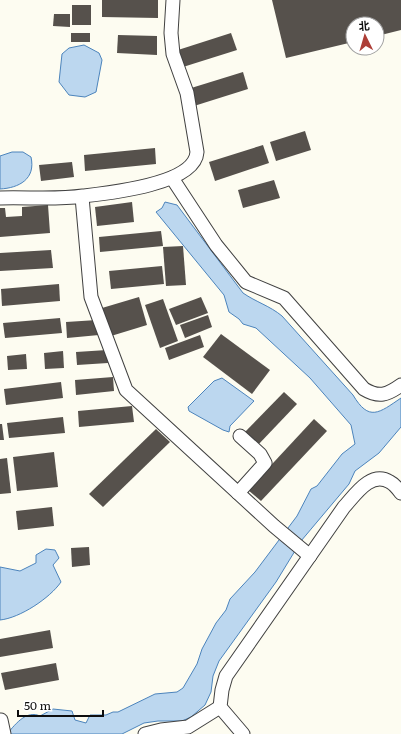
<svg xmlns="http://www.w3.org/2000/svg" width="401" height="734" font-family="Literata,'Noto Sans SC',serif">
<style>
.water{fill:#bcd7ef;stroke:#4c84bc}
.building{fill:#56514c}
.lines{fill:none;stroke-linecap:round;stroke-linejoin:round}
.minor-casing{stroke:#414141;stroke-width:15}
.minor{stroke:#fff;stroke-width:13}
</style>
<rect width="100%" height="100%" fill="#fdfcf1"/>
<g class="water">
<path d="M 84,45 L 99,53 L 102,60 L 96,92 L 85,97 L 69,95 L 59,82 L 62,54 L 69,48 Z"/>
<path d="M 12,152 L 23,152 L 31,157 C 36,179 19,188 0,189 L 0,156 Z"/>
<path d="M 165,202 L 177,205 L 243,293 C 256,302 270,306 282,316 L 353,395 C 369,422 379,413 401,398 L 401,427 L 379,453 L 355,471 L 349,484 L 301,541 L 276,582 L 219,661 L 213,676 L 211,692 L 205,705 L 191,717 L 182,721 L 158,721 L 144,723 L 122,734 L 4,734 L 8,733 C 16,723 27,710 40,716 L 53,709 L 72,711 L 75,720 L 86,723 L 90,715 L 106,715 L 113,712 L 118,712 L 155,694 L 177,692 L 183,688 L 197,664 L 202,649 L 216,623 L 226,610 L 230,599 L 255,572 L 297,516 L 311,489 L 317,486 L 342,454 L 355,444 L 351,425 L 310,378 L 256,328 L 243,324 L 239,319 L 229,312 L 224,295 L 156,212 L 162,208 Z"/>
<path d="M 222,378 L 254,401 L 230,426 L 229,432 L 223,430 L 189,411 L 188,407 L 214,381 Z"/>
<path d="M 46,549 L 55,550 L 59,558 L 53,565 L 61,582 C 50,598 20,618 0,620 L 0,567 L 20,571 L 36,563 L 36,555 Z"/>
</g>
<g class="building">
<path d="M 102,0 L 158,0 L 158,18 L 102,17 Z"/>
<path d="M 272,0 L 401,0 L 401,30 L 377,36 L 377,24 L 353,24 L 353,42 L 286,58 Z"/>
<rect x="72" y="5" width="19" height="20"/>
<path d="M 54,14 L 70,14 L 70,27 L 53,26 Z"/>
<rect x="71" y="33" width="19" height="9"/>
<path d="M 231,33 L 237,50 L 183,67 L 178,50 Z"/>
<path d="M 118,35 L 157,36 L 157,55 L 117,53 Z"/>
<path d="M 243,72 L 248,89 L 194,106 L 188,89 Z"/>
<path d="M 305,131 L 311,150 L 276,161 L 270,142 Z"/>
<path d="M 263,145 L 269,163 L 215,181 L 209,162 Z"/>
<path d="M 155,148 L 156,164 L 85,171 L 84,155 Z"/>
<path d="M 72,162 L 74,177 L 41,181 L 39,165 Z"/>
<path d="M 274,180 L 280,198 L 243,208 L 238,190 Z"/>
<path d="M 132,202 L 134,222 L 97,226 L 95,207 Z"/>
<path d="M 48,205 L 50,233 L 0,237 L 0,208 L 5,208 L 6,217 L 22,216 L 22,207 Z"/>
<path d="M 161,231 L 163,246 L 100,252 L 99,237 Z"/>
<path d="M 183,246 L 186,285 L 166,286 L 163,247 Z"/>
<path d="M 51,250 L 53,268 L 0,271 L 0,253 Z"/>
<path d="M 162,266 L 164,284 L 111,289 L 109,271 Z"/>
<path d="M 59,284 L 60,301 L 2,306 L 1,289 Z"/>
<path d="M 139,297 L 147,325 L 111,336 L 102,308 Z"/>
<path d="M 201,297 L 208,313 L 176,325 L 169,309 Z"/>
<path d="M 163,299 L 178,341 L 160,348 L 145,305 Z"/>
<path d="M 208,315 L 212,327 L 185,338 L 180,325 Z"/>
<path d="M 60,318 L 62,333 L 5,338 L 3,323 Z"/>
<path d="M 97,320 L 99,335 L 67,338 L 66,322 Z"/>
<path d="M 221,334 L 270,370 L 252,394 L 203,357 Z"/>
<path d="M 200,335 L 204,347 L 169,360 L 165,348 Z"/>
<path d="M 107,350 L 108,363 L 77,365 L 76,352 Z"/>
<path d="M 63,351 L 64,368 L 45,369 L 44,353 Z"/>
<path d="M 26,354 L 27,369 L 8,370 L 7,356 Z"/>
<path d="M 113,377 L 114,391 L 76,395 L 75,380 Z"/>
<path d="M 61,382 L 63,398 L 6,405 L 4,389 Z"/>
<path d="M 284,392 L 297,404 L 257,446 L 244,433 Z"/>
<path d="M 132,406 L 134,422 L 79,427 L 78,411 Z"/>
<path d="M 63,417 L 65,433 L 9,438 L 7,423 Z"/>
<path d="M 314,419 L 327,431 L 261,501 L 248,490 Z"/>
<path d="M 0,424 L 2,424 L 4,440 L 0,440 Z"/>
<path d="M 156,429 L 170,442 L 103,507 L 89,494 Z"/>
<path d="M 54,452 L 58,487 L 17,491 L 13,457 Z"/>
<path d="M 7,458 L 11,493 L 0,494 L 0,459 Z"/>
<path d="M 52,507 L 54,526 L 18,530 L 16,511 Z"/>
<path d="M 89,547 L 90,565 L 72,567 L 71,548 Z"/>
<path d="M 50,630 L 53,648 L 0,657 L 0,639 Z"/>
<path d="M 56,663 L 59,680 L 5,690 L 1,673 Z"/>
</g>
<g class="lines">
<g class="minor-casing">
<g id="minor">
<path d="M 172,178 L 216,245 L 246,282 L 284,298 L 364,389 C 379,398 387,395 401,385"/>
<path d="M 82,197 L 91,297 L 126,390 L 274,526 L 310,556"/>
<path d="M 0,198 C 27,197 56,200 83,196 C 110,193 195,184 197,152 L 187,93 L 173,54 L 171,33 L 173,0"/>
<path d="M 238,493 L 265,463 L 260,454 L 240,436"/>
<path d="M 1,720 L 4,734"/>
<path d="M 145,734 L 161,730 L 188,727 L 220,707"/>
<path d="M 243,734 L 220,707 L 222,690 L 226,676 L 344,507 C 355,495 371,470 390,482 C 394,484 398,489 401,493"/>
</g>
</g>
<use href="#minor" class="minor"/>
</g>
<g transform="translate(365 36) rotate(355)"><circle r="19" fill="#ffffff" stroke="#9f9f9f"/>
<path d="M0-3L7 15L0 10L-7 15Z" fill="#ad3e37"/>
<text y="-6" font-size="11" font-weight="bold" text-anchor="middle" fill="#0e0e0e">北</text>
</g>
<path d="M18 710v6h85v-6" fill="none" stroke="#0e0e0e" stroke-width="2"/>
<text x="24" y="710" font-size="12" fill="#0e0e0e" stroke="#ffffff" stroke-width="3" paint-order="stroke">50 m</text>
</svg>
